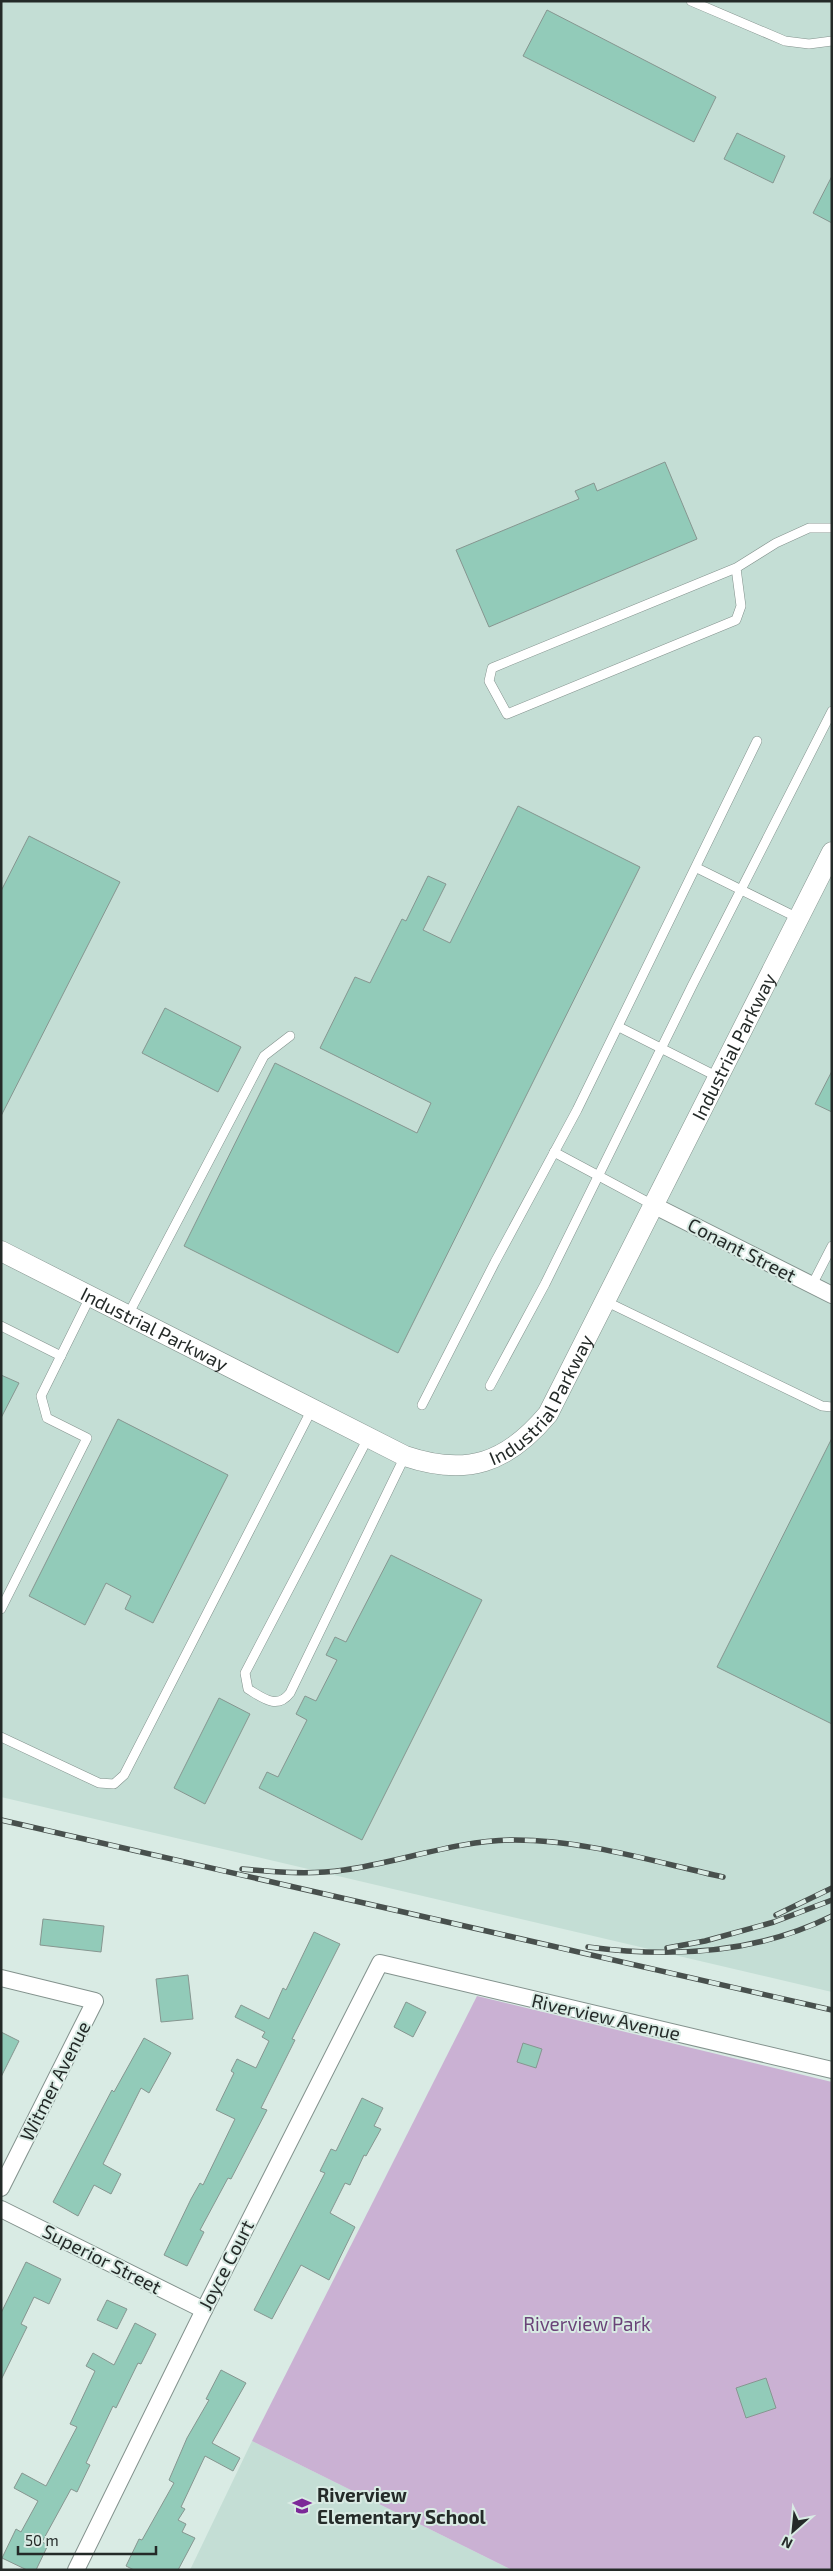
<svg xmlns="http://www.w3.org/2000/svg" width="833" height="2571" font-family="'Exo 2',sans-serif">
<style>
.built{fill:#c4ded5}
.green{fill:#cab1d3}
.building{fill:#92cbb9;stroke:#869690}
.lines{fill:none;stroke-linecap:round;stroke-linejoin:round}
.service-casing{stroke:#83928d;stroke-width:10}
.minor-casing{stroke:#83928d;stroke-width:18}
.tertiary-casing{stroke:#83928d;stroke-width:21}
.service{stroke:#fff;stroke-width:9}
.minor{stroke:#fff;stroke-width:16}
.tertiary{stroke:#fff;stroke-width:20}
.rail-casing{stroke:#48504d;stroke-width:5.5}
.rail{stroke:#d9ebe4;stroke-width:4;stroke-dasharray:11;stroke-linecap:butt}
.labels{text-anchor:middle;stroke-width:4;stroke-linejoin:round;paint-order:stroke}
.street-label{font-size:19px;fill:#242a28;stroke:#d9ebe4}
.park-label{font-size:19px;fill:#6a4378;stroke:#d9ebe4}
.poi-label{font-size:19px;font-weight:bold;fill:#242a28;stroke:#d9ebe4;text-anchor:start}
</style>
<rect width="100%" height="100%" fill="#d9ebe4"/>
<g class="built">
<path d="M 1,1 L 832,1 L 832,1992 L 1,1797 Z"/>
<path d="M 252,2441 L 512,2570 L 190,2570 Z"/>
</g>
<path class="green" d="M 477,1996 L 832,2082 L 832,2570 L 512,2570 L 252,2441 Z"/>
<g class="building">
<path d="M 547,10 L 716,97 L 694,142 L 523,56 Z"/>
<path d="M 737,133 L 785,156 L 773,183 L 724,159 Z"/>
<path d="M 832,176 L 832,223 L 813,213 Z"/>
<path d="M 665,462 L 697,539 L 489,627 L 456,550 L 579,499 L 575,491 L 594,483 L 597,491 Z"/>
<path d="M 518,806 L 640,867 L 398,1353 L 184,1246 L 275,1063 L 417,1133 L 431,1103 L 320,1048 L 355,977 L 370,983 L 402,919 L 406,921 L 428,876 L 446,884 L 423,930 L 450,943 Z"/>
<path d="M 29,836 L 120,882 L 1,1116 L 1,891 Z"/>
<path d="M 165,1008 L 241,1047 L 218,1092 L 142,1053 Z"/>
<path d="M 832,1071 L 832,1112 L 815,1104 Z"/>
<path d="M 1,1375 L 19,1383 L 1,1418 Z"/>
<path d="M 118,1419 L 228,1475 L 153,1623 L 125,1609 L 131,1596 L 106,1583 L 85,1625 L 29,1596 Z"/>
<path d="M 832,1438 L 832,1724 L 717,1667 Z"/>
<path d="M 391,1555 L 482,1600 L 362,1840 L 259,1788 L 267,1772 L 278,1777 L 307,1720 L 296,1714 L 305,1696 L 316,1701 L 337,1660 L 326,1655 L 335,1637 L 346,1642 Z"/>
<path d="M 219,1698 L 250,1714 L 205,1804 L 174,1788 Z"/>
<path d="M 43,1919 L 104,1926 L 101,1952 L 40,1945 Z"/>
<path d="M 314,1932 L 340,1944 L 292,2039 L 295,2040 L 261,2108 L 267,2110 L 231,2179 L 228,2178 L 200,2230 L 204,2232 L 187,2266 L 164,2255 L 191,2199 L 200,2183 L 203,2185 L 235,2119 L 216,2110 L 234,2073 L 231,2071 L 237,2059 L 256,2068 L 269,2041 L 262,2037 L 265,2032 L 235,2017 L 241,2005 L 269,2019 L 283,1988 L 286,1990 Z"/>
<path d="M 188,1975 L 193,2019 L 161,2022 L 156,1979 Z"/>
<path d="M 406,2002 L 426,2012 L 413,2037 L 394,2027 Z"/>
<path d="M 1,2032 L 19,2041 L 1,2077 Z"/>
<path d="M 144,2038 L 171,2053 L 149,2093 L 141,2088 L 103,2164 L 121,2174 L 111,2194 L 94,2185 L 78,2216 L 53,2202 L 112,2090 L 114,2092 Z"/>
<path d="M 523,2043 L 542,2049 L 536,2068 L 517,2062 Z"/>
<path d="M 362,2098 L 383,2108 L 374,2126 L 381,2129 L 366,2156 L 364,2155 L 350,2185 L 345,2183 L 330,2213 L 355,2227 L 329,2280 L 301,2265 L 272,2319 L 254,2310 L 325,2173 L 320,2171 L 331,2149 L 336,2151 Z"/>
<path d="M 26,2262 L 61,2279 L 49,2304 L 34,2297 L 21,2324 L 27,2327 L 1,2380 L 1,2313 Z"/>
<path d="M 107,2300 L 127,2309 L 117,2329 L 97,2320 Z"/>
<path d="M 135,2323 L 156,2334 L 141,2364 L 138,2363 L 116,2408 L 113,2406 L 86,2463 L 90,2465 L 77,2492 L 71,2489 L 42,2542 L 48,2545 L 36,2570 L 27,2570 L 2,2558 L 16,2529 L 21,2532 L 38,2501 L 14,2488 L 22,2473 L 46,2486 L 77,2427 L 70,2424 L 95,2371 L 86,2366 L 93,2353 L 114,2365 Z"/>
<path d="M 221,2370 L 246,2383 L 212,2443 L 240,2458 L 233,2471 L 205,2456 L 181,2507 L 185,2509 L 178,2520 L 186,2524 L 182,2532 L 195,2538 L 178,2570 L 134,2570 L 126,2566 L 139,2539 L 142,2540 L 174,2483 L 169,2480 L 187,2438 L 209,2400 L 206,2399 Z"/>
<path d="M 766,2378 L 776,2408 L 746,2418 L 736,2388 Z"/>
</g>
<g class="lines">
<g class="service-casing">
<g id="service">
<path d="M 691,1 L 785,41 L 809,44 L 832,41"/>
<path d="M 736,568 L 741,606 L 736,620 L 507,714 L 489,681 L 492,668 L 736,568 L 776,543 L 809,528 L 832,528"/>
<path d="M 697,868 L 798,918"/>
<path d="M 619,1027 L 718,1077"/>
<path d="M 554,1152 L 653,1205"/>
<path d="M 812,1285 L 832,1246"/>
<path d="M 605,1301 L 822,1406 L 832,1407"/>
<path d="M 128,1315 L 264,1056 L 290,1036"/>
<path d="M 1,1326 L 61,1356"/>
<path d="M 490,1386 L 545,1284 L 692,986 L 832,711"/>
<path d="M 422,1405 L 495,1262 L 577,1110 L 757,741"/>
<path d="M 368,1438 L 245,1673 L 248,1689 C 263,1698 277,1710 290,1693 L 405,1456"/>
<path d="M 1,1609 L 87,1438 L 47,1418 L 41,1396 L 90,1297"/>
<path d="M 1,1737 L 99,1783 L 114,1784 L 124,1775 L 312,1409"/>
</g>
</g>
<g class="minor-casing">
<g id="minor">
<path d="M 653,1205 L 832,1295"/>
<path d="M 1,1978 L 95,2001 L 1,2188"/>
<path d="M 1,2209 L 204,2310"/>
<path d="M 76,2570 L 204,2310 L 380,1963 L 832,2070"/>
</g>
</g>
<g class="tertiary-casing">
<g id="tertiary">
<path id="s1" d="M 1,1251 L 405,1456 C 467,1477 507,1463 548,1414 L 832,852"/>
</g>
</g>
<use href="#service" class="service"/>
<use href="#minor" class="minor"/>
<use href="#tertiary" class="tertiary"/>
<g class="rail-casing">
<g id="rail">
<path d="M 1,1820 L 832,2010"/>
<path d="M 242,1869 C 276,1872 310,1875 344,1870 C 401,1862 457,1840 515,1840 C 585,1840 655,1862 723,1877"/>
<path d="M 776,1915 L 832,1888"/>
<path d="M 588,1947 C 671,1958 756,1954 832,1916"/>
<path d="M 667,1948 L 705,1941 L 774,1922 L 832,1900"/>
</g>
</g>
<use href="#rail" class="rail"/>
</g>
<defs>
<g id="school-bare" transform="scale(1.5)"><path d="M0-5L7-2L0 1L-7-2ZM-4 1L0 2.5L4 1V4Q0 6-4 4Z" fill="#7c2898" stroke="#d9ebe4" stroke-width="2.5" paint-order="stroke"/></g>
</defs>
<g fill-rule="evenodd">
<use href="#school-bare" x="302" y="2506"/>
</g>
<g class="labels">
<g class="street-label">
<text dy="7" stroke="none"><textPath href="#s1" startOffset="1026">Industrial Parkway</textPath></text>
<text transform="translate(742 1250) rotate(27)" y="7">Conant Street</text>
<text dy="7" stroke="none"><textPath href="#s1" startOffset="172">Industrial Parkway</textPath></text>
<text dy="7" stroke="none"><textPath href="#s1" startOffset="621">Industrial Parkway</textPath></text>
<text transform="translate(606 2017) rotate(13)" y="7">Riverview Avenue</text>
<text transform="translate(55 2081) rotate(-63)" y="7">Witmer Avenue</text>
<text transform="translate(102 2259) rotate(27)" y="7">Superior Street</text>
<text transform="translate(226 2265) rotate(-63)" y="7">Joyce Court</text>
</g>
<g class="park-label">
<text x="587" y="2331">Riverview Park</text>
</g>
<g class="poi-label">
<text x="317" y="2502">Riverview<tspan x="317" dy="22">Elementary School</tspan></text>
</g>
</g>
<rect width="833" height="2571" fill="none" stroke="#242a28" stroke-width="5"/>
<g transform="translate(793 2531) rotate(207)" stroke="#d9ebe4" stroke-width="4" paint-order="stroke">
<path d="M0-4L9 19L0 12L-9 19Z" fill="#242a28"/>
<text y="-8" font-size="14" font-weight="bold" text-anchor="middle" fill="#242a28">N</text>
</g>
<path d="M18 2546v8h138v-8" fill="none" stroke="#242a28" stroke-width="2.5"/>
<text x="25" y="2546" font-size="15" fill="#242a28" stroke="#d9ebe4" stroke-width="4" paint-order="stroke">50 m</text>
</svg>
